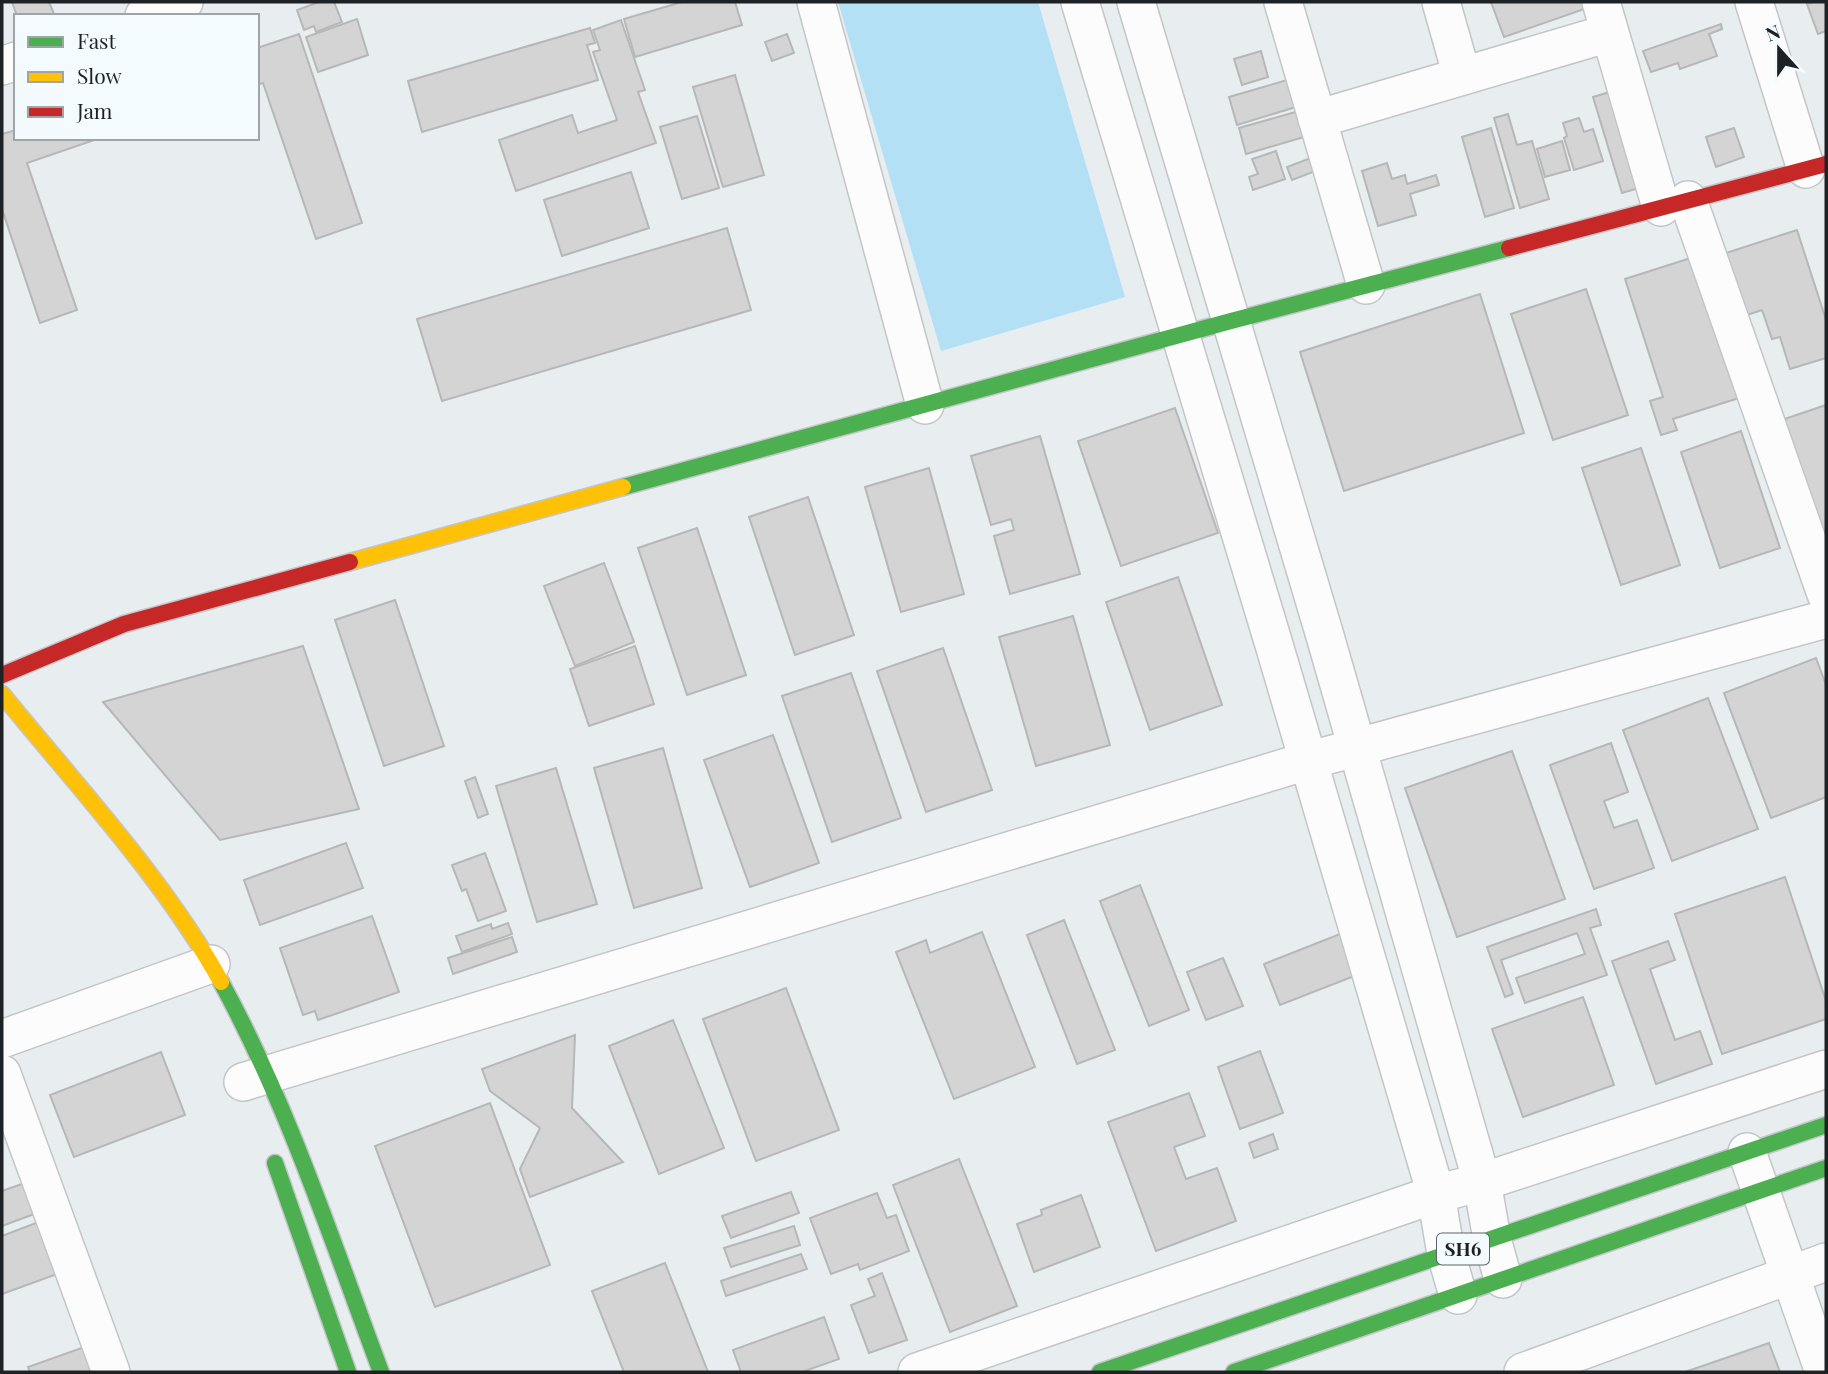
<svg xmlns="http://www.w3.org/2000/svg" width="1828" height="1374" font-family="'Playfair Display',serif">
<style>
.park{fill:#b4e0f6}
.building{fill:#d4d4d5;stroke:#b6b7b7;stroke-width:2}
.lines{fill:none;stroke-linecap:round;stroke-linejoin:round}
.street-casing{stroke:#c3c6c8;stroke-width:40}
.fast-casing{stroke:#c3c6c8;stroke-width:19}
.slow-casing{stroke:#c3c6c8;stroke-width:19}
.jam-casing{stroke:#c3c6c8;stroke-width:19}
.street{stroke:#fcfcfd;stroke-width:37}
.fast{stroke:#4caf50;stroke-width:16}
.slow{stroke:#ffc107;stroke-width:16}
.jam{stroke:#c62828;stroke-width:16}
.labels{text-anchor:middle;stroke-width:7;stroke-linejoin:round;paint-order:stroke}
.shield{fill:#f3fbff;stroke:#5f6366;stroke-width:2}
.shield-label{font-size:19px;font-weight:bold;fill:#1f2224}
</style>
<rect width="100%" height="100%" fill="#e8edf0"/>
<path class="park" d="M 838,2 L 1038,2 L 1125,297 L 941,351 Z"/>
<g class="building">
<path d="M 12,2 L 49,2 L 55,16 L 17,16 Z"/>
<path d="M 319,2 L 334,2 L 342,22 L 316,32 L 314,26 L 304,30 L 297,10 Z"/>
<path d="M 682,2 L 735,2 L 742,25 L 635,57 L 624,19 Z"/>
<path d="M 1491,2 L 1591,2 L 1593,6 L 1504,37 Z"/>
<path d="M 1814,2 L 1826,2 L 1826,31 L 1818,34 L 1807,4 Z"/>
<path d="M 357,19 L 368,55 L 318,72 L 306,37 Z"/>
<path d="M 621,20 L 645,90 L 638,92 L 656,143 L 516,191 L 499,140 L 572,115 L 578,133 L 617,120 L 593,52 L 600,50 L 593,30 Z"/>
<path d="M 1721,24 L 1722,29 L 1709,34 L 1717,56 L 1680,69 L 1678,63 L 1651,72 L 1643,51 Z"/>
<path d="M 590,28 L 595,43 L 587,45 L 598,80 L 422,132 L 408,81 Z"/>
<path d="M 299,34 L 362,223 L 316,239 L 263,83 L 257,85 L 257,48 Z"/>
<path d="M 787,34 L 794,53 L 772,61 L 765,42 Z"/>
<path d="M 1261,51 L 1268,77 L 1242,85 L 1234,59 Z"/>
<path d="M 735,75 L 764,175 L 723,187 L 693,87 Z"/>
<path d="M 1301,76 L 1309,103 L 1237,125 L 1229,97 Z"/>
<path d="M 1623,88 L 1652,184 L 1622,193 L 1593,97 Z"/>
<path d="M 1306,109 L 1314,134 L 1246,154 L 1239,128 Z"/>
<path d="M 1508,114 L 1517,145 L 1532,141 L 1549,199 L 1520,208 L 1494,118 Z"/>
<path d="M 697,116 L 719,188 L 682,199 L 660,127 Z"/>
<path d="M 1579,118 L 1584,132 L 1593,129 L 1603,161 L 1574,170 L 1564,138 L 1567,136 L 1563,123 Z"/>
<path d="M 1491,128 L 1514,208 L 1485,217 L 1462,137 Z"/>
<path d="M 1734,128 L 1744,157 L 1716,167 L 1706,137 Z"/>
<path d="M 16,130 L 16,138 L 100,138 L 27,163 L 77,310 L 40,323 L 2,209 L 2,134 Z"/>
<path d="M 1562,141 L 1570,170 L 1545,177 L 1537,149 Z"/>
<path d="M 1276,151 L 1285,179 L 1253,190 L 1249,177 L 1258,174 L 1252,159 Z"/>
<path d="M 1321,154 L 1326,167 L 1292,180 L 1287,167 Z"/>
<path d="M 1387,163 L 1392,179 L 1405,175 L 1407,184 L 1436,175 L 1439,185 L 1410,194 L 1416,215 L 1378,226 L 1362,171 Z"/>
<path d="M 631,172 L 649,228 L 562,256 L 544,200 Z"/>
<path d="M 727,228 L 751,310 L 442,401 L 417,319 Z"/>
<path d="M 1797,230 L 1826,320 L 1826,358 L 1790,369 L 1780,337 L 1772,339 L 1762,310 L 1747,315 L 1736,280 L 1728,282 L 1720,255 Z"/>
<path d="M 1697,256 L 1742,397 L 1673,419 L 1677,430 L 1661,435 L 1650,401 L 1663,397 L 1625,279 Z"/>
<path d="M 1586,289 L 1628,415 L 1553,440 L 1511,314 Z"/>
<path d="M 1480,294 L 1524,433 L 1344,491 L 1300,352 Z"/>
<path d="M 1826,405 L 1826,535 L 1821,536 L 1782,420 Z"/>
<path d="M 1175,408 L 1218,533 L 1121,566 L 1078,441 Z"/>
<path d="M 1741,431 L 1780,548 L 1720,568 L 1681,452 Z"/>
<path d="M 1040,436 L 1080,574 L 1010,594 L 994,536 L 1014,530 L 1011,519 L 991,525 L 971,456 Z"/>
<path d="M 1641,448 L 1680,565 L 1621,585 L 1582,468 Z"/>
<path d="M 929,468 L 964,594 L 901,612 L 865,487 Z"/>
<path d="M 808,497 L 854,635 L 795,655 L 749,517 Z"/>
<path d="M 697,528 L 746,675 L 687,695 L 638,548 Z"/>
<path d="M 604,563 L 634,642 L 575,666 L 544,586 Z"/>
<path d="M 1178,577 L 1222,705 L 1150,730 L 1106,602 Z"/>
<path d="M 395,600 L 444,746 L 384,766 L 335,620 Z"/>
<path d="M 1073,616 L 1110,745 L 1036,766 L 999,637 Z"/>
<path d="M 303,646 L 359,809 L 220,840 L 103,702 Z"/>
<path d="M 635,646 L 654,704 L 589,726 L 570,669 Z"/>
<path d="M 943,648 L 992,790 L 926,812 L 877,671 Z"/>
<path d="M 1816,658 L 1826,685 L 1826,797 L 1771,818 L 1724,693 Z"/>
<path d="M 851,673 L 901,818 L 832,842 L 782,696 Z"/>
<path d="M 1708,698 L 1758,829 L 1672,861 L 1623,730 Z"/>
<path d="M 773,735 L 819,863 L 750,887 L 704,760 Z"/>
<path d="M 1611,743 L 1628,792 L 1604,801 L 1614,828 L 1637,820 L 1654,868 L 1594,889 L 1550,765 Z"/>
<path d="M 663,748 L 702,888 L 634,908 L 594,768 Z"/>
<path d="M 1512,751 L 1565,899 L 1457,937 L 1405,788 Z"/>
<path d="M 556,768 L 597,904 L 537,922 L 496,786 Z"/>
<path d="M 475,777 L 488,814 L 478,818 L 465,781 Z"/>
<path d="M 346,843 L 363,888 L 260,925 L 244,880 Z"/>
<path d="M 485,853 L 506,911 L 478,921 L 466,889 L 462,891 L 452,865 Z"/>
<path d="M 1785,877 L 1826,1001 L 1826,1019 L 1722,1054 L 1675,914 Z"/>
<path d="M 1140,885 L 1189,1010 L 1149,1026 L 1100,901 Z"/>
<path d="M 1596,909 L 1601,925 L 1590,928 L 1607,975 L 1525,1003 L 1516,978 L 1585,954 L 1577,933 L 1501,960 L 1513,994 L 1505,997 L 1487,947 Z"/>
<path d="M 372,916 L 399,992 L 318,1020 L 315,1011 L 303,1015 L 280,948 Z"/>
<path d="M 1064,920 L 1115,1050 L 1077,1064 L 1027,935 Z"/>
<path d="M 508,923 L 512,934 L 462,952 L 456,936 L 491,924 L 492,929 Z"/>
<path d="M 982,932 L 1035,1067 L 954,1099 L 896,952 L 926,940 L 930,953 Z"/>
<path d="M 1340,934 L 1357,975 L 1280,1005 L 1264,964 Z"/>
<path d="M 512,937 L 517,952 L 453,974 L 448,958 Z"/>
<path d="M 1668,941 L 1675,960 L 1650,969 L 1675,1040 L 1700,1031 L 1712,1064 L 1656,1084 L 1612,961 Z"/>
<path d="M 1223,958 L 1243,1006 L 1206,1020 L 1187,972 Z"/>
<path d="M 786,988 L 839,1130 L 756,1161 L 703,1019 Z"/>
<path d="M 1583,997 L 1614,1085 L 1523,1117 L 1492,1029 Z"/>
<path d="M 673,1020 L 724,1148 L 659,1174 L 609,1046 Z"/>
<path d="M 575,1035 L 572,1108 L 623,1162 L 530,1197 L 520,1169 L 540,1128 L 490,1091 L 482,1069 Z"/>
<path d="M 1260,1051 L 1283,1113 L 1240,1129 L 1218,1067 Z"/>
<path d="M 161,1052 L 185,1115 L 74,1157 L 50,1095 Z"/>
<path d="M 1189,1093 L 1205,1136 L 1174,1147 L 1186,1179 L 1217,1168 L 1236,1221 L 1156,1251 L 1108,1122 Z"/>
<path d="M 490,1103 L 550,1265 L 435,1307 L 375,1146 Z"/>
<path d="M 1273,1134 L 1278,1149 L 1254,1158 L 1249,1143 Z"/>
<path d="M 959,1159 L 1017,1306 L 950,1332 L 893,1185 Z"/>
<path d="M 36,1179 L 48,1209 L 2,1226 L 2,1191 Z"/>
<path d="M 791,1192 L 799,1213 L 731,1238 L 722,1216 Z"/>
<path d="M 877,1193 L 887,1218 L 896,1215 L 909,1251 L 860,1270 L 858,1264 L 831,1274 L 810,1218 Z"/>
<path d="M 1081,1195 L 1100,1247 L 1034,1272 L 1017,1224 L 1042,1215 L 1041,1210 Z"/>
<path d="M 41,1221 L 60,1273 L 2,1294 L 2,1236 Z"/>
<path d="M 794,1226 L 800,1245 L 731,1267 L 724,1248 Z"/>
<path d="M 801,1254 L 807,1269 L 726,1296 L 721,1281 Z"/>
<path d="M 665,1263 L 708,1372 L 624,1372 L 592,1291 Z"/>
<path d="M 882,1273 L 907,1340 L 869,1353 L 851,1305 L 875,1296 L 868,1279 Z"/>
<path d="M 824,1317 L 839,1359 L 802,1372 L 741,1372 L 733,1350 Z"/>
<path d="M 1769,1343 L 1780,1372 L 1685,1372 Z"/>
<path d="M 90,1345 L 100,1372 L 30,1372 L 28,1367 Z"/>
</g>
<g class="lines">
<g class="street-casing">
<g id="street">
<path d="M 816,2 L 925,405"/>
<path d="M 1080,2 L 1275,648 L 1436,1194 L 1446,1254 L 1458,1295"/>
<path d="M 1136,2 L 1325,636 L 1482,1182 L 1492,1239 L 1503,1279"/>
<path d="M 1283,2 L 1366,285"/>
<path d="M 1441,2 L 1462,76"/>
<path d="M 1601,2 L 1661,207"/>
<path d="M 1754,2 L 1806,169"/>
<path d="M 144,16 L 184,2"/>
<path d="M 2,66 L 16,61"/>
<path d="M 1317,119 L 1609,33"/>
<path d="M 1688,200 L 1826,594"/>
<path d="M 2,1039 L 211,964"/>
<path d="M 2,1074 L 111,1372"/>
<path d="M 243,1082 L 1307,761 L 1826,619"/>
<path d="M 1747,1152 L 1824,1372"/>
<path d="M 917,1372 L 1436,1194 L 1482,1182 L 1826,1069"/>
<path d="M 1523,1372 L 1826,1262"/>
</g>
</g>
<g class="fast-casing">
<g id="fast">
<path d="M 623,487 L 1231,321 L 1509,248"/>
<path d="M 221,982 C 288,1105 332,1241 381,1372"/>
<path d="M 275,1163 L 348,1372"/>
<path d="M 1100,1372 L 1826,1125"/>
<path d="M 1234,1372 L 1826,1168"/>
</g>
</g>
<g class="slow-casing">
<g id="slow">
<path d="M 350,562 L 623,487"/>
<path d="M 2,694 C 75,784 165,880 221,982"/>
</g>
</g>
<g class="jam-casing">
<g id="jam">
<path d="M 1509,248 L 1826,164"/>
<path d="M 2,675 L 124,624 L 350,562"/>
</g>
</g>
<use href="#street" class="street"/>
<use href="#fast" class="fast"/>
<use href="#slow" class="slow"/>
<use href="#jam" class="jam"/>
</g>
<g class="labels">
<rect class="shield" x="1437" y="1233.5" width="52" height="31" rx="5"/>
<g class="shield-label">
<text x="1463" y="1256">SH6</text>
</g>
</g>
<rect width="1828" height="1374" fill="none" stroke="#1f2224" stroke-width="7"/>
<rect x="14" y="14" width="245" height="126" fill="#f3fbff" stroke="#9ea4a7" stroke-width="2"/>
<rect x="28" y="37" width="35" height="10" fill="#4caf50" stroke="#9ea4a7" stroke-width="2"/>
<text x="77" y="49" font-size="21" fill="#1f2224">Fast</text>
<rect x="28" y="72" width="35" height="10" fill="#ffc107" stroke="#9ea4a7" stroke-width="2"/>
<text x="77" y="84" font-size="21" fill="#1f2224">Slow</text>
<rect x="28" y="107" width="35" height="10" fill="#c62828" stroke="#9ea4a7" stroke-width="2"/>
<text x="77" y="119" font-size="21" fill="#1f2224">Jam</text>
<g transform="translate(1779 49) rotate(339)" stroke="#f3fbff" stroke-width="5" paint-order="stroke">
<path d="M0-5L12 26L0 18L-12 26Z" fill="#1f2224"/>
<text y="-10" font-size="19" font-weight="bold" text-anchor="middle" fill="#1f2224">N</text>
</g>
</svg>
